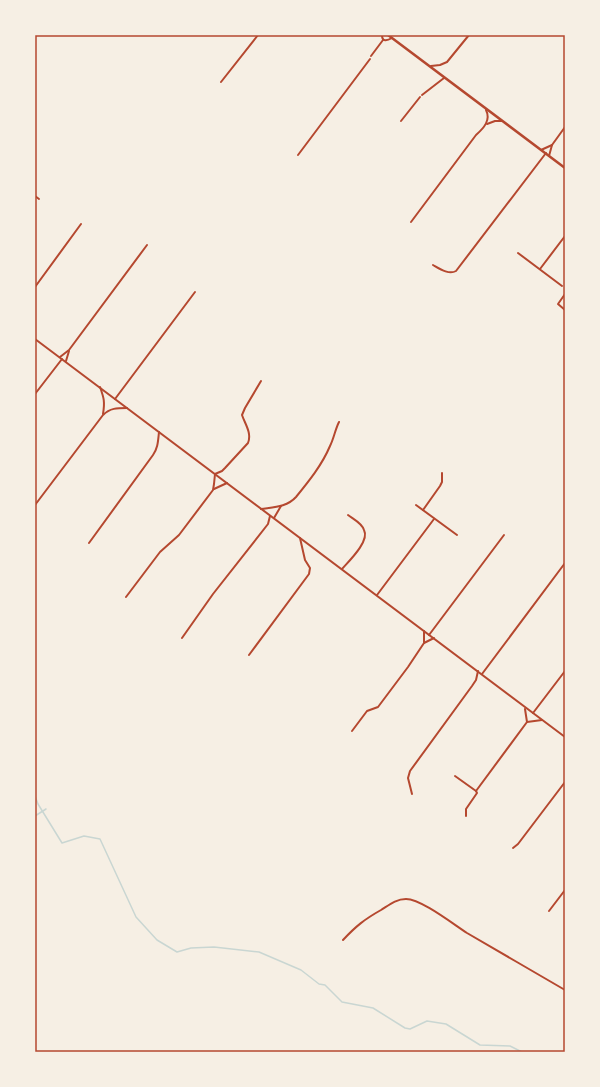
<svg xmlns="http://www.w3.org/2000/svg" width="600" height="1087" font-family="Roboto,sans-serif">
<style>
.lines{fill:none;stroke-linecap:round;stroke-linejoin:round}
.stream{stroke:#c9d6d2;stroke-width:1.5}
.minor{stroke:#b5482f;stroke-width:2}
.tertiary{stroke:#b5482f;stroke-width:2.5}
.neatline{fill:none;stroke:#b5482f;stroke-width:1.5}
</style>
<rect width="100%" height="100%" fill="#f6efe4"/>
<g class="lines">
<g class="stream">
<path d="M 35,796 L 38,804 L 62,843 L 84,836 L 100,839 L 136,917 L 157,940 L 177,952 L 191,948 L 214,947 L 259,952 L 301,970 L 319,984 L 325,985 L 342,1002 L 373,1008 L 405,1028 L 410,1029 L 427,1021 L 446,1024 L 480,1045 L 510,1046 L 522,1052"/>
<path d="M 35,816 L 46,809"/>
</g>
<g class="minor">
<path d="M 382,35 C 382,42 387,41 392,38"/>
<path d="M 371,56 L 383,40"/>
<path d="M 431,66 L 440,65 L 447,62 L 469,35"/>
<path d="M 221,82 L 258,35"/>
<path d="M 422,95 L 444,78"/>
<path d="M 401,121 L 420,97"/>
<path d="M 487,124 L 495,121 L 502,121"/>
<path d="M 541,150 L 552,145"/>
<path d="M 298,155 L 370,59"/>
<path d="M 549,156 L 552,145 L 565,127"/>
<path d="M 35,196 L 39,199"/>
<path d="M 411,222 L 476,135 C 484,128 491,120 486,110"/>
<path d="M 518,253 L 562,286"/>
<path d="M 433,265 C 440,269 449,275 456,271 L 546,153"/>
<path d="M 540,269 L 565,236"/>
<path d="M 35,287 L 81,224"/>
<path d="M 565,294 L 558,304 L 565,310"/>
<path d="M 35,339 L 565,737"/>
<path d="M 60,357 L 69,350 L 147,245"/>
<path d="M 66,361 L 69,351"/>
<path d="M 100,387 C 104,398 105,402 103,414"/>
<path d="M 35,394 L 62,359"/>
<path d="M 115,399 L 195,292"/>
<path d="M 214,489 L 227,483"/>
<path d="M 35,505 L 103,415 C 110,408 117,408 127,408"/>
<path d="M 416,505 L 457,535"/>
<path d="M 261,509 C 274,507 287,507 296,497 C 309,481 322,465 330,446 C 334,438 335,430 339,422"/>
<path d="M 423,510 L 440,486 L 442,482 L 442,473"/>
<path d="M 274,518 L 281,506"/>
<path d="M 89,543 L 153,455 C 158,448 158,441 159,432"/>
<path d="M 342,569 C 349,561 370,541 364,530 C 362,523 353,519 348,515"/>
<path d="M 377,595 L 434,519"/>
<path d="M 126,597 L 160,552 L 179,535 L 213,490 L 214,484 L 215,474 L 222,471 L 225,468 L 248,443 C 252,433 245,424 242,415 L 245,408 L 261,381"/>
<path d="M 429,635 L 504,535"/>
<path d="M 182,638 L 213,594 L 268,524 L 270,516"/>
<path d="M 424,643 L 434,638"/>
<path d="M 249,655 L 309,574 L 310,568 L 305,560 L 300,538"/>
<path d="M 482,674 L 565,563"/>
<path d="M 533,713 L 565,671"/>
<path d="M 527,722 L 542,720"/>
<path d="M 352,731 L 367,711 L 378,707 L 408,667 L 424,643 L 424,631"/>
<path d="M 455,776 L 476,791 L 477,793 L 466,809 L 466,816"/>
<path d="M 476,791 L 527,722 L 525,709"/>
<path d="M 412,794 L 408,778 L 410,771 L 472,686 L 476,680 L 478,671"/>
<path d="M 513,848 L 518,844 L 565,782"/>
<path d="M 549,911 L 565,890"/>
<path d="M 343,940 C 356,926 365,919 381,910 C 389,905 396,899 406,899 C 421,899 453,924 467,933 C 500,952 532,971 565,990"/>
</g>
<path class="tertiary" d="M 388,35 L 565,168"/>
</g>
<rect width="600" height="1087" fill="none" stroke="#f6efe4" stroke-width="72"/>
<rect x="36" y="36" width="528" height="1015" class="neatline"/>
</svg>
